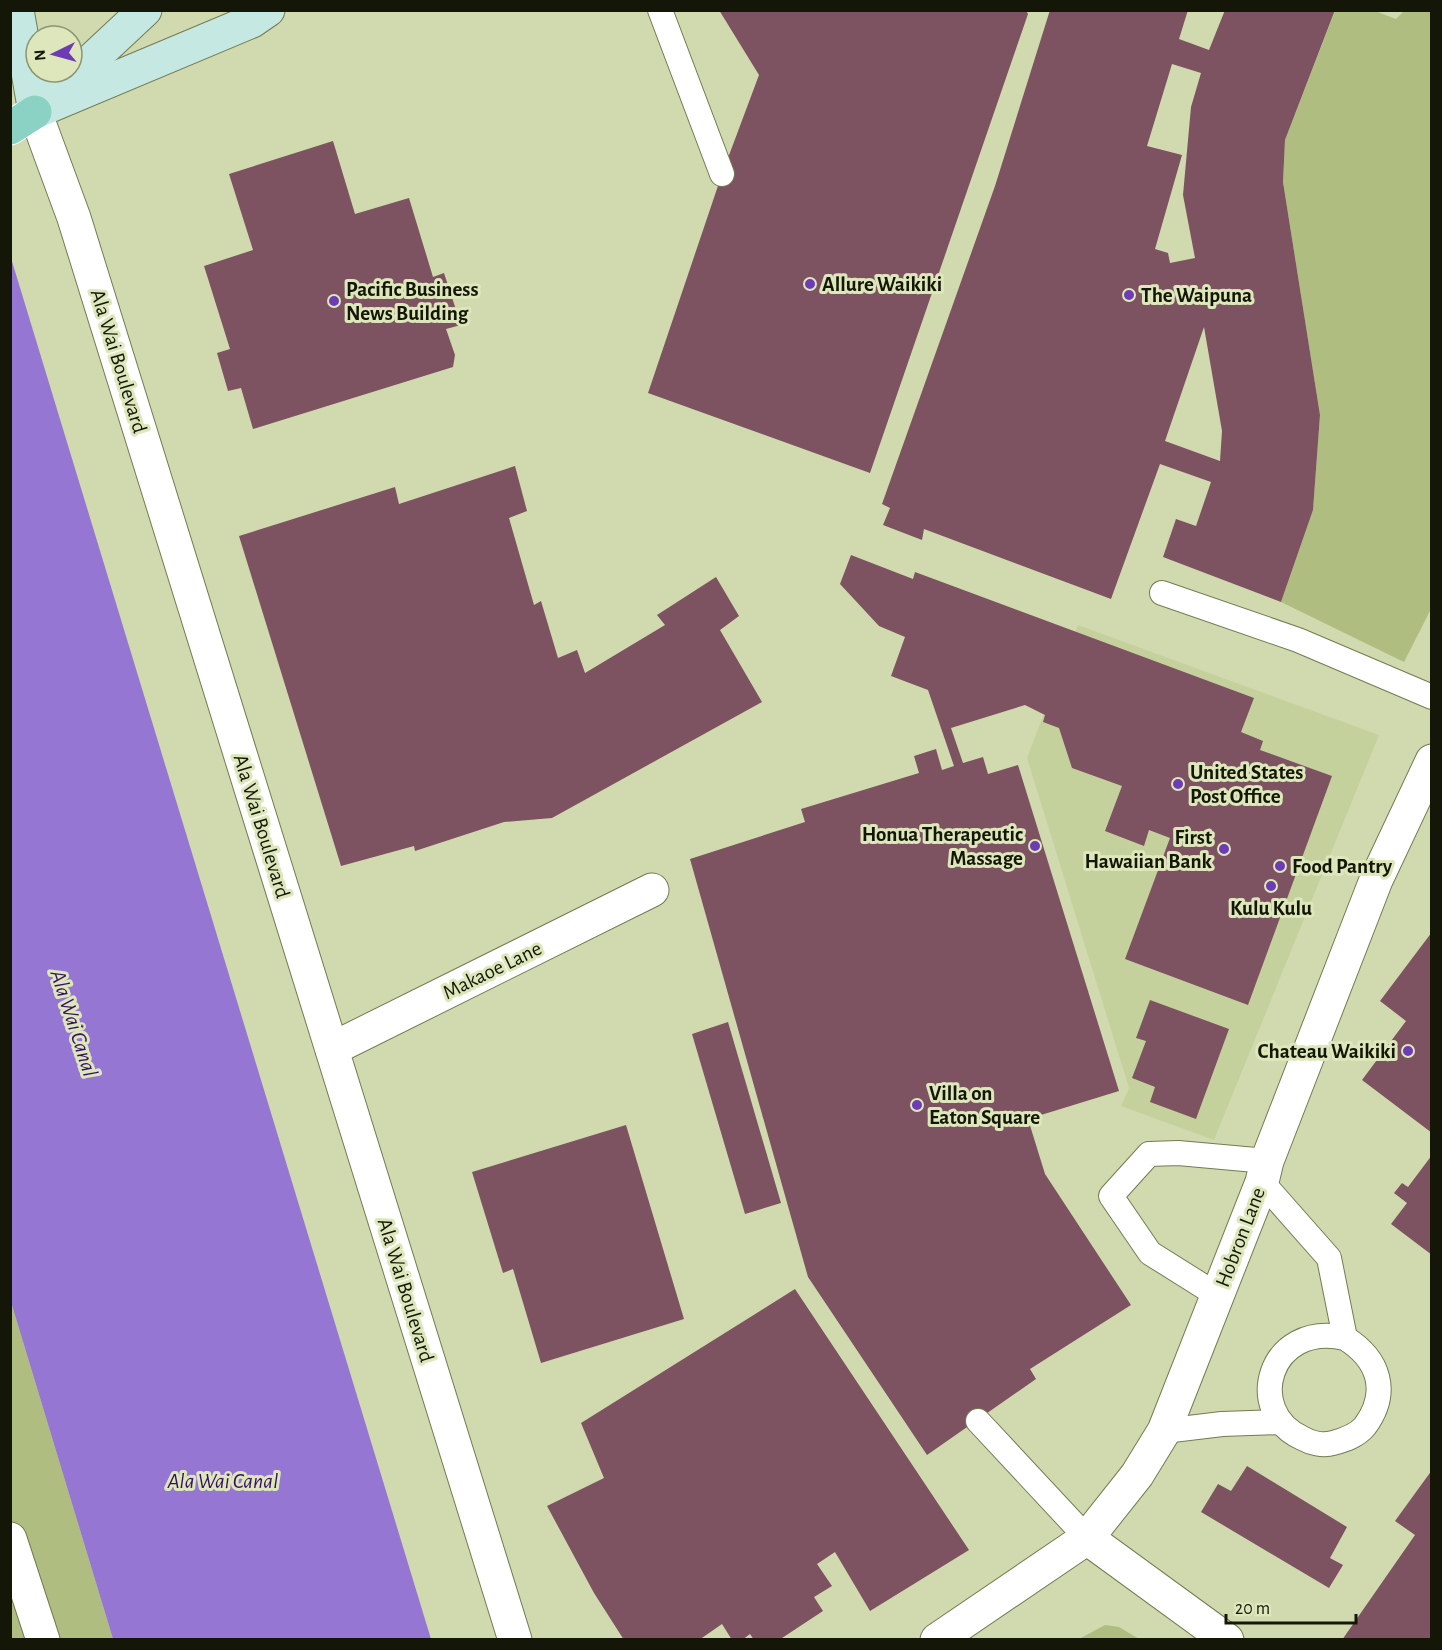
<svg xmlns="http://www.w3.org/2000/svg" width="1442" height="1650" font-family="'Alegreya Sans',sans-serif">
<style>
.built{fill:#c5d19d}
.green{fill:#b0bd80}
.water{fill:#9576d2}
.building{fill:#7d5361;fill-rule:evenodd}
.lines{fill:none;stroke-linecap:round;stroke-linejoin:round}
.service-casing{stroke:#737b53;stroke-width:26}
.pedestrian-casing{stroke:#737b53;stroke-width:35}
.minor-casing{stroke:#737b53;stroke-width:35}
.secondary-casing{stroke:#737b53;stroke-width:35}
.primary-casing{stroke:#fff;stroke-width:35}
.service{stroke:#fff;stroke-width:24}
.pedestrian{stroke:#fff;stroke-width:33}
.minor{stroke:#fff;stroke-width:33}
.secondary{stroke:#c5e8e2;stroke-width:33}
.primary{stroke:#8bd2c5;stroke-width:33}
.poi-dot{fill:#6d3cb4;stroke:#dde7bb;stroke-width:2}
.labels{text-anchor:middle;stroke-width:6;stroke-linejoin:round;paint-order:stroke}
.poi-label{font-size:21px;font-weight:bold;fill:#141707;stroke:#dde7bb;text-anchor:start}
.street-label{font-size:21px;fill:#141707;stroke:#dde7bb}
.water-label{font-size:22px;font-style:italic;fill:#350f62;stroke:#dde7bb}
</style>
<rect width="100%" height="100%" fill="#d0daae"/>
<path class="built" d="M 1078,625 L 1379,735 L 1214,1140 L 1121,1106 L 1129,1088 L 1027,758 Z"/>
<g class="green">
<path d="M 1335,11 L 1375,11 L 1396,19 L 1404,11 L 1431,11 L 1431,609 L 1404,662 L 1281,602 L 1313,510 L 1320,415 L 1283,182 L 1285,140 Z"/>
<path d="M 11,1302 L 113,1639 L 11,1639 Z"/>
<path d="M 1105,1625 L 1119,1627 L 1139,1639 L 1079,1639 Z"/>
</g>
<path class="water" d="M 11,258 L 431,1639 L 113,1639 L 11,1302 Z"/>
<g class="building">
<path d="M 719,10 L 1026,10 L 1028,14 L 870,473 L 648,393 L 722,174 L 759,75 Z"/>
<path d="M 1050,10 L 1188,10 L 1179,39 L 1209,50 L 1225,10 L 1335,10 L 1285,140 L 1283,182 L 1320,415 L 1313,510 L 1281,602 L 1163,557 L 1176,519 L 1196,526 L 1211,482 L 1160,464 L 1111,599 L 924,529 L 922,540 L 883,525 L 890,508 L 882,504 L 995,186 ZM 1172,64 L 1201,73 L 1191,107 L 1183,195 L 1195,258 L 1170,263 L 1168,253 L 1155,249 L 1182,155 L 1147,146 ZM 1204,327 L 1222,431 L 1220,461 L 1165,441 Z"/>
<path d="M 333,141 L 355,214 L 409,198 L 433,277 L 444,273 L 461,325 L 446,329 L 455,355 L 453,367 L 253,429 L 241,388 L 228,391 L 217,353 L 230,349 L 204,266 L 253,250 L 229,174 Z"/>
<path d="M 515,466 L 527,511 L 509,518 L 534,605 L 541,601 L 558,658 L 577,650 L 585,673 L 665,625 L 657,615 L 716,577 L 739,616 L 720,630 L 762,702 L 552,818 L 504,822 L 415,851 L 414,846 L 341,866 L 239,536 L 395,487 L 399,504 Z"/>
<path d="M 851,555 L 913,579 L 915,572 L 1254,698 L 1241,732 L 1263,741 L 1260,750 L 1332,776 L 1248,1005 L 1125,959 L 1170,838 L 1149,830 L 1144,846 L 1105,831 L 1122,786 L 1072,768 L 1059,728 L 1043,722 L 1045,715 L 1025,705 L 951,728 L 963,763 L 983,757 L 988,774 L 1018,765 L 1119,1091 L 1028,1119 L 1045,1174 L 1131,1305 L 1030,1369 L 1036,1379 L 927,1455 L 808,1277 L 690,859 L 805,822 L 801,809 L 919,773 L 914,756 L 936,749 L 942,770 L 954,766 L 928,690 L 891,676 L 905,637 L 879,626 L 840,584 Z"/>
<path d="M 1432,932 L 1432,1133 L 1362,1080 L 1406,1021 L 1380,1001 Z"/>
<path d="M 1150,1000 L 1229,1029 L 1196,1119 L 1150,1102 L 1155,1087 L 1132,1078 L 1146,1041 L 1136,1038 Z"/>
<path d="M 728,1022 L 781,1203 L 745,1214 L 692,1034 Z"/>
<path d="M 626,1125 L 684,1319 L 541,1363 L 513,1269 L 503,1273 L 472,1172 Z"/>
<path d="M 1432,1155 L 1432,1255 L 1391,1224 L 1407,1203 L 1394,1193 L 1402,1183 L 1408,1187 Z"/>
<path d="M 795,1289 L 969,1550 L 870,1611 L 835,1552 L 817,1564 L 832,1586 L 814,1597 L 823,1611 L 779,1640 L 754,1640 L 750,1634 L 742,1640 L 732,1640 L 722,1624 L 699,1640 L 624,1640 L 594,1593 L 547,1506 L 604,1478 L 581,1423 Z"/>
<path d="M 1247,1466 L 1347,1527 L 1330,1558 L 1343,1565 L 1329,1588 L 1201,1512 L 1218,1484 L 1231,1491 Z"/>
<path d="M 1432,1470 L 1432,1640 L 1342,1640 L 1415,1535 L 1395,1521 Z"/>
</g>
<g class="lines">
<g class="service-casing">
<g id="service">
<path d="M 660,10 L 722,174"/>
<path d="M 1162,593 L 1298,640 L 1432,697"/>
<path d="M 1262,1182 L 1329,1258 L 1345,1338 C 1379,1359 1390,1392 1365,1426 C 1357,1436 1344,1440 1333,1443 C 1323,1446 1311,1443 1302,1438 C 1244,1412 1268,1321 1345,1338"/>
<path d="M 1217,1295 L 1150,1253 L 1111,1196 L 1149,1154 L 1178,1153 L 1267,1161"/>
<path d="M 978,1421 L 1087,1538"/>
<path d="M 1164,1431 L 1222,1424 L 1281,1422"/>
</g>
</g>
<g class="pedestrian-casing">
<path id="pedestrian" d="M 10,1539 L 43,1640"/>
</g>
<g class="minor-casing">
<g id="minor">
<path d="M 35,112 L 74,218 L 515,1640"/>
<path d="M 332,1049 L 652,890"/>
<path d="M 1087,1538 L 1227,1640"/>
<path d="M 937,1640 L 1087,1538 L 1137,1475 L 1164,1431 L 1262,1182 L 1267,1161 L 1376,880 L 1432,761"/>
</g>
</g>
<g class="secondary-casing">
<g id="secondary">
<path d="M 17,10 L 35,112"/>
<path d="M 52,97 L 145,10"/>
<path d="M 35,112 L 252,21 L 268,10"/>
</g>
</g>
<g class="primary-casing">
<path id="primary" d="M 10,128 L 35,112"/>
</g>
<use href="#service" class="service"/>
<use href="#pedestrian" class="pedestrian"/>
<use href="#minor" class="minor"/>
<use href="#secondary" class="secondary"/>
<use href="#primary" class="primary"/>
</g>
<g class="poi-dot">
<circle cx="810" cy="284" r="6"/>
<circle cx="1129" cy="295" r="6"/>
<circle cx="334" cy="301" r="6"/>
<circle cx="1178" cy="784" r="6"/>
<circle cx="1035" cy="846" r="6"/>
<circle cx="1224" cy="849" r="6"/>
<circle cx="1280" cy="866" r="6"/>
<circle cx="1271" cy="886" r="6"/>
<circle cx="1408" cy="1051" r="6"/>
<circle cx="917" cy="1105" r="6"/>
</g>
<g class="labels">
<g class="poi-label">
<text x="822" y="291">Allure Waikiki</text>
<text x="346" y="296">Pacific Business<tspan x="346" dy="24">News Building</tspan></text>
<text x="1141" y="302">The Waipuna</text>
<text x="1190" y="779">United States<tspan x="1190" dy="24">Post Office</tspan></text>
<text x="1023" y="841" text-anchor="end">Honua Therapeutic<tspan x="1023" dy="24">Massage</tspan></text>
<text x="1212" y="844" text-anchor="end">First<tspan x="1212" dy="24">Hawaiian Bank</tspan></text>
<text x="1292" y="873">Food Pantry</text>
<text x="1271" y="915" text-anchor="middle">Kulu Kulu</text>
<text x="1396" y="1058" text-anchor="end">Chateau Waikiki</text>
<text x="929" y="1100">Villa on<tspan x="929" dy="24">Eaton Square</tspan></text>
</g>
<g class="street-label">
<text transform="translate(119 361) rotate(73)" y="7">Ala Wai Boulevard</text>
<text transform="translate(262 826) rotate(73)" y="7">Ala Wai Boulevard</text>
<text transform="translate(492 970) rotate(-26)" y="7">Makaoe Lane</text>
<text transform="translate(1240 1237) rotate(-69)" y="7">Hobron Lane</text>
<text transform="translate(406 1290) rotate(73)" y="7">Ala Wai Boulevard</text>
</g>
<g class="water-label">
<text transform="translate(75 1023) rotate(72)" y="8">Ala Wai Canal</text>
<text x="223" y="1488">Ala Wai Canal</text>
</g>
</g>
<rect width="1442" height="1650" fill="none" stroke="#141707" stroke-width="24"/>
<g transform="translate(54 54) rotate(265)"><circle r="28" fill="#dde7bb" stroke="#8d9473" stroke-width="1.5"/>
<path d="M0-4.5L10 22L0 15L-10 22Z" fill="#6d3cb4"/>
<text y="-9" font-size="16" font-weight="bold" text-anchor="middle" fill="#141707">N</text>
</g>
<path d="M1226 1614v9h130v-9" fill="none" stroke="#141707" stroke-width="3"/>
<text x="1235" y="1614" font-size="18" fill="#141707" stroke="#dde7bb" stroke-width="4.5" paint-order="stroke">20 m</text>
</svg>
